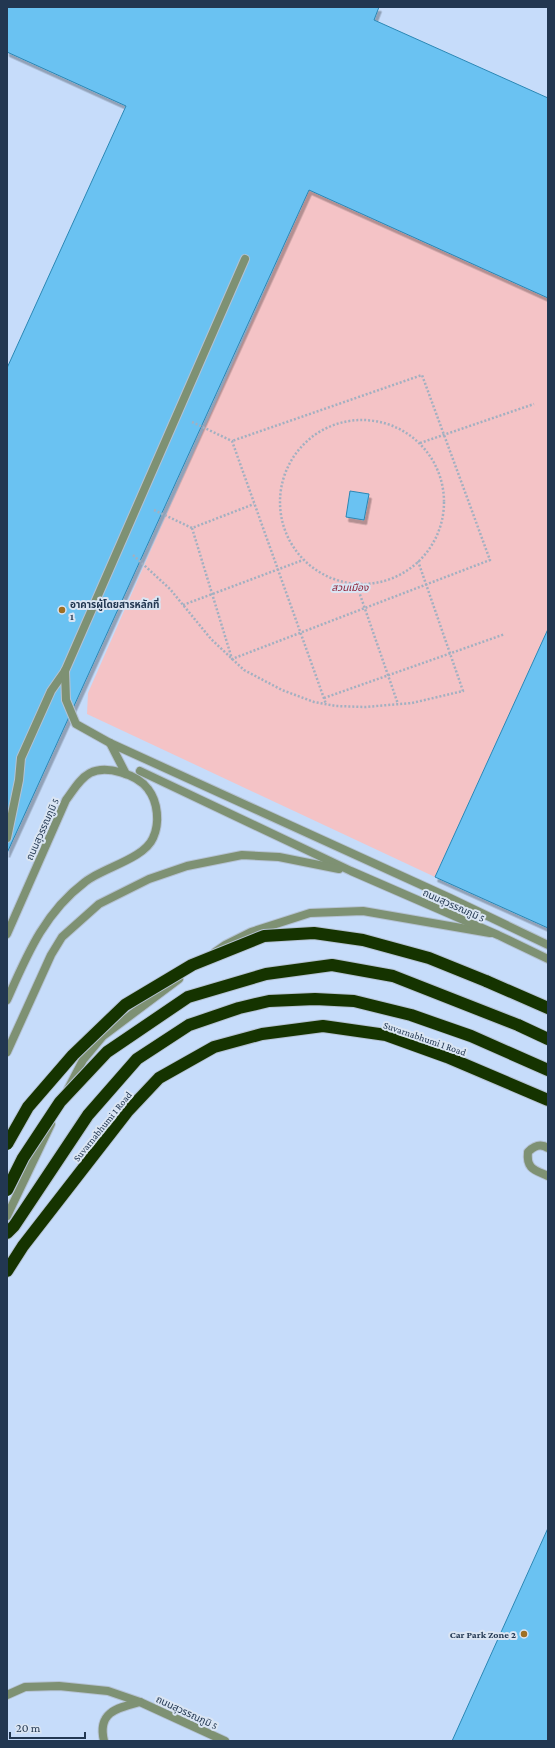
<svg xmlns="http://www.w3.org/2000/svg" width="555" height="1748" font-family="'Crimson Pro','Noto Sans Thai',serif">
<style>
.built{fill:#c6dcfa}
.green{fill:#f4c3c6}
.building{fill:#6bc2f2;stroke:#2b87b4;filter:url(#shadow)}
.lines{fill:none;stroke-linecap:round;stroke-linejoin:round}
.lane-casing{stroke:#b5c2d3;stroke-width:10}
.street-casing{stroke:#b5c2d3;stroke-width:10}
.highway-casing{stroke:#b5c2d3;stroke-width:14}
.path{stroke:#a2b0c1;stroke-width:2.5;stroke-dasharray:2 2;stroke-linecap:butt}
.lane{stroke:#7e9173;stroke-width:8}
.street{stroke:#7e9173;stroke-width:8}
.highway{stroke:#153300;stroke-width:12}
.highway-bridge-casing{stroke:#b5c2d3;stroke-width:14;stroke-linecap:butt}
.highway-bridge{stroke:#153300;stroke-width:12}
.poi-dot{fill:#9f6f22;stroke:#dae5f3;stroke-width:1.5}
.labels{text-anchor:middle;stroke-width:4;stroke-linejoin:round;paint-order:stroke}
.park-label{font-size:10px;font-style:italic;fill:#8d2137;stroke:#dae5f3}
.poi-label{font-size:10px;font-weight:bold;fill:#223751;stroke:#dae5f3;text-anchor:start}
.street-label{font-size:10px;fill:#223751;stroke:#dae5f3}
</style>
<defs>
<filter id="shadow"><feDropShadow dx="2.5" dy="4.5" stdDeviation="0" flood-color="#0004"/></filter>
</defs>
<rect width="100%" height="100%" fill="#dae5f3"/>
<rect class="built" x="7" y="7" width="541" height="1734"/>
<path class="green" d="M 309,190 L 548,298 L 548,629 L 435,877 L 87,714 L 88,693 Z"/>
<g class="building">
<path d="M 7,7 L 379,7 L 374,20 L 548,98 L 548,298 L 309,190 L 7,853 L 7,368 L 126,106 L 7,52 Z"/>
<path d="M 350,491 L 369,494 L 364,520 L 346,517 Z"/>
<path d="M 548,629 L 548,928 L 435,877 Z"/>
<path d="M 548,1528 L 548,1741 L 452,1741 Z"/>
</g>
<g class="lines">
<g class="lane-casing">
<g id="lane">
<path d="M 7,838 L 19,780 L 21,758 L 51,691 L 65,671 L 245,259"/>
<path d="M 215,952 L 225,945 L 251,932 L 310,913 L 363,911 L 490,933"/>
<path d="M 68,1089 L 83,1060 L 103,1036 L 179,979"/>
<path d="M 7,1216 L 51,1124"/>
</g>
</g>
<g class="street-casing">
<g id="street">
<path d="M 65,671 L 66,700 L 76,724 L 110,743 L 450,898 L 548,945"/>
<path d="M 110,743 L 126,774"/>
<path d="M 140,771 L 351,871 L 498,935 L 548,959"/>
<path d="M 7,934 L 66,800 C 73,791 79,779 90,773 C 106,765 137,774 148,789 C 158,802 160,823 153,838 C 144,859 102,868 85,882 C 44,913 27,955 7,1000"/>
<path d="M 7,1052 L 51,955 L 62,937 L 99,904 L 149,879 L 187,866 L 242,855 L 279,857 L 339,869"/>
<path d="M 548,1148 C 540,1143 534,1146 528,1152 C 526,1169 535,1170 548,1176"/>
<path d="M 7,1695 L 25,1687 L 59,1686 L 108,1691 L 140,1702 L 225,1741"/>
<path d="M 104,1741 C 97,1712 117,1708 140,1702"/>
</g>
</g>
<g class="highway-casing">
<g id="highway">
<path d="M 486,981 L 548,1008"/>
<path d="M 518,1025 L 548,1039"/>
<path d="M 7,1233 L 14,1226 L 88,1115 L 137,1059 L 189,1025 L 239,1008 L 269,1001 L 315,999 L 354,1001 L 411,1015 L 471,1036 L 548,1070"/>
<path d="M 7,1271 L 23,1246 L 127,1112 L 159,1078 L 214,1047 L 262,1034 L 323,1026 L 386,1035 L 447,1057 L 548,1100"/>
</g>
</g>
<g class="path">
<circle cx="362" cy="502" r="82"/>
<path d="M 192,422 L 232,441 L 326,704"/>
<path d="M 420,443 L 534,404"/>
<path d="M 154,510 L 192,528 L 254,504"/>
<path d="M 192,528 L 232,659 L 490,560 L 422,375 L 232,441"/>
<path d="M 133,555 L 170,589 L 211,639 L 244,670 L 282,690 L 314,702 L 336,706 L 365,707 L 412,703 L 463,691 L 418,561"/>
<path d="M 356,583 L 398,704"/>
<path d="M 183,605 L 303,560"/>
<path d="M 324,698 L 505,634"/>
</g>
<use href="#lane" class="lane"/>
<use href="#street" class="street"/>
<use href="#highway" class="highway"/>
<g class="highway-bridge-casing">
<g id="highway-bridge">
<path d="M 7,1144 L 28,1107 L 73,1055 L 125,1005 L 192,965 L 264,936 L 314,933 L 363,940 L 429,958 L 486,981"/>
<path d="M 7,1190 L 23,1158 L 60,1102 L 107,1052 L 188,997 L 266,974 L 332,965 L 393,976 L 518,1025"/>
</g>
</g>
<use href="#highway-bridge" class="highway-bridge"/>
</g>
<g class="poi-dot">
<circle cx="62" cy="610" r="4"/>
<circle cx="524" cy="1634" r="4"/>
</g>
<g class="labels">
<g class="park-label">
<text x="350" y="591">สวนเมือง</text>
</g>
<g class="poi-label">
<text x="70" y="608">อาคารผู้โดยสารหลักที่<tspan x="70" dy="12">1</tspan></text>
<text x="516" y="1638" text-anchor="end">Car Park Zone 2</text>
</g>
<g class="street-label">
<text transform="translate(42 829) rotate(-66)" y="4">ถนนสุวรรณภูมิ 5</text>
<text transform="translate(454 905) rotate(24)" y="4">ถนนสุวรรณภูมิ 5</text>
<text transform="translate(425 1038) rotate(19)" y="4">Suvarnabhumi 1 Road</text>
<text transform="translate(102 1126) rotate(-51)" y="4">Suvarnabhumi 1 Road</text>
<text transform="translate(187 1712) rotate(25)" y="4">ถนนสุวรรณภูมิ 5</text>
</g>
</g>
<rect width="555" height="1748" fill="none" stroke="#223751" stroke-width="16"/>
<path d="M10 1732v6h75v-6" fill="none" stroke="#223751" stroke-width="2"/>
<text x="16" y="1732" font-size="12" fill="#223751" stroke="#dae5f3" stroke-width="3" paint-order="stroke">20 m</text>
</svg>
